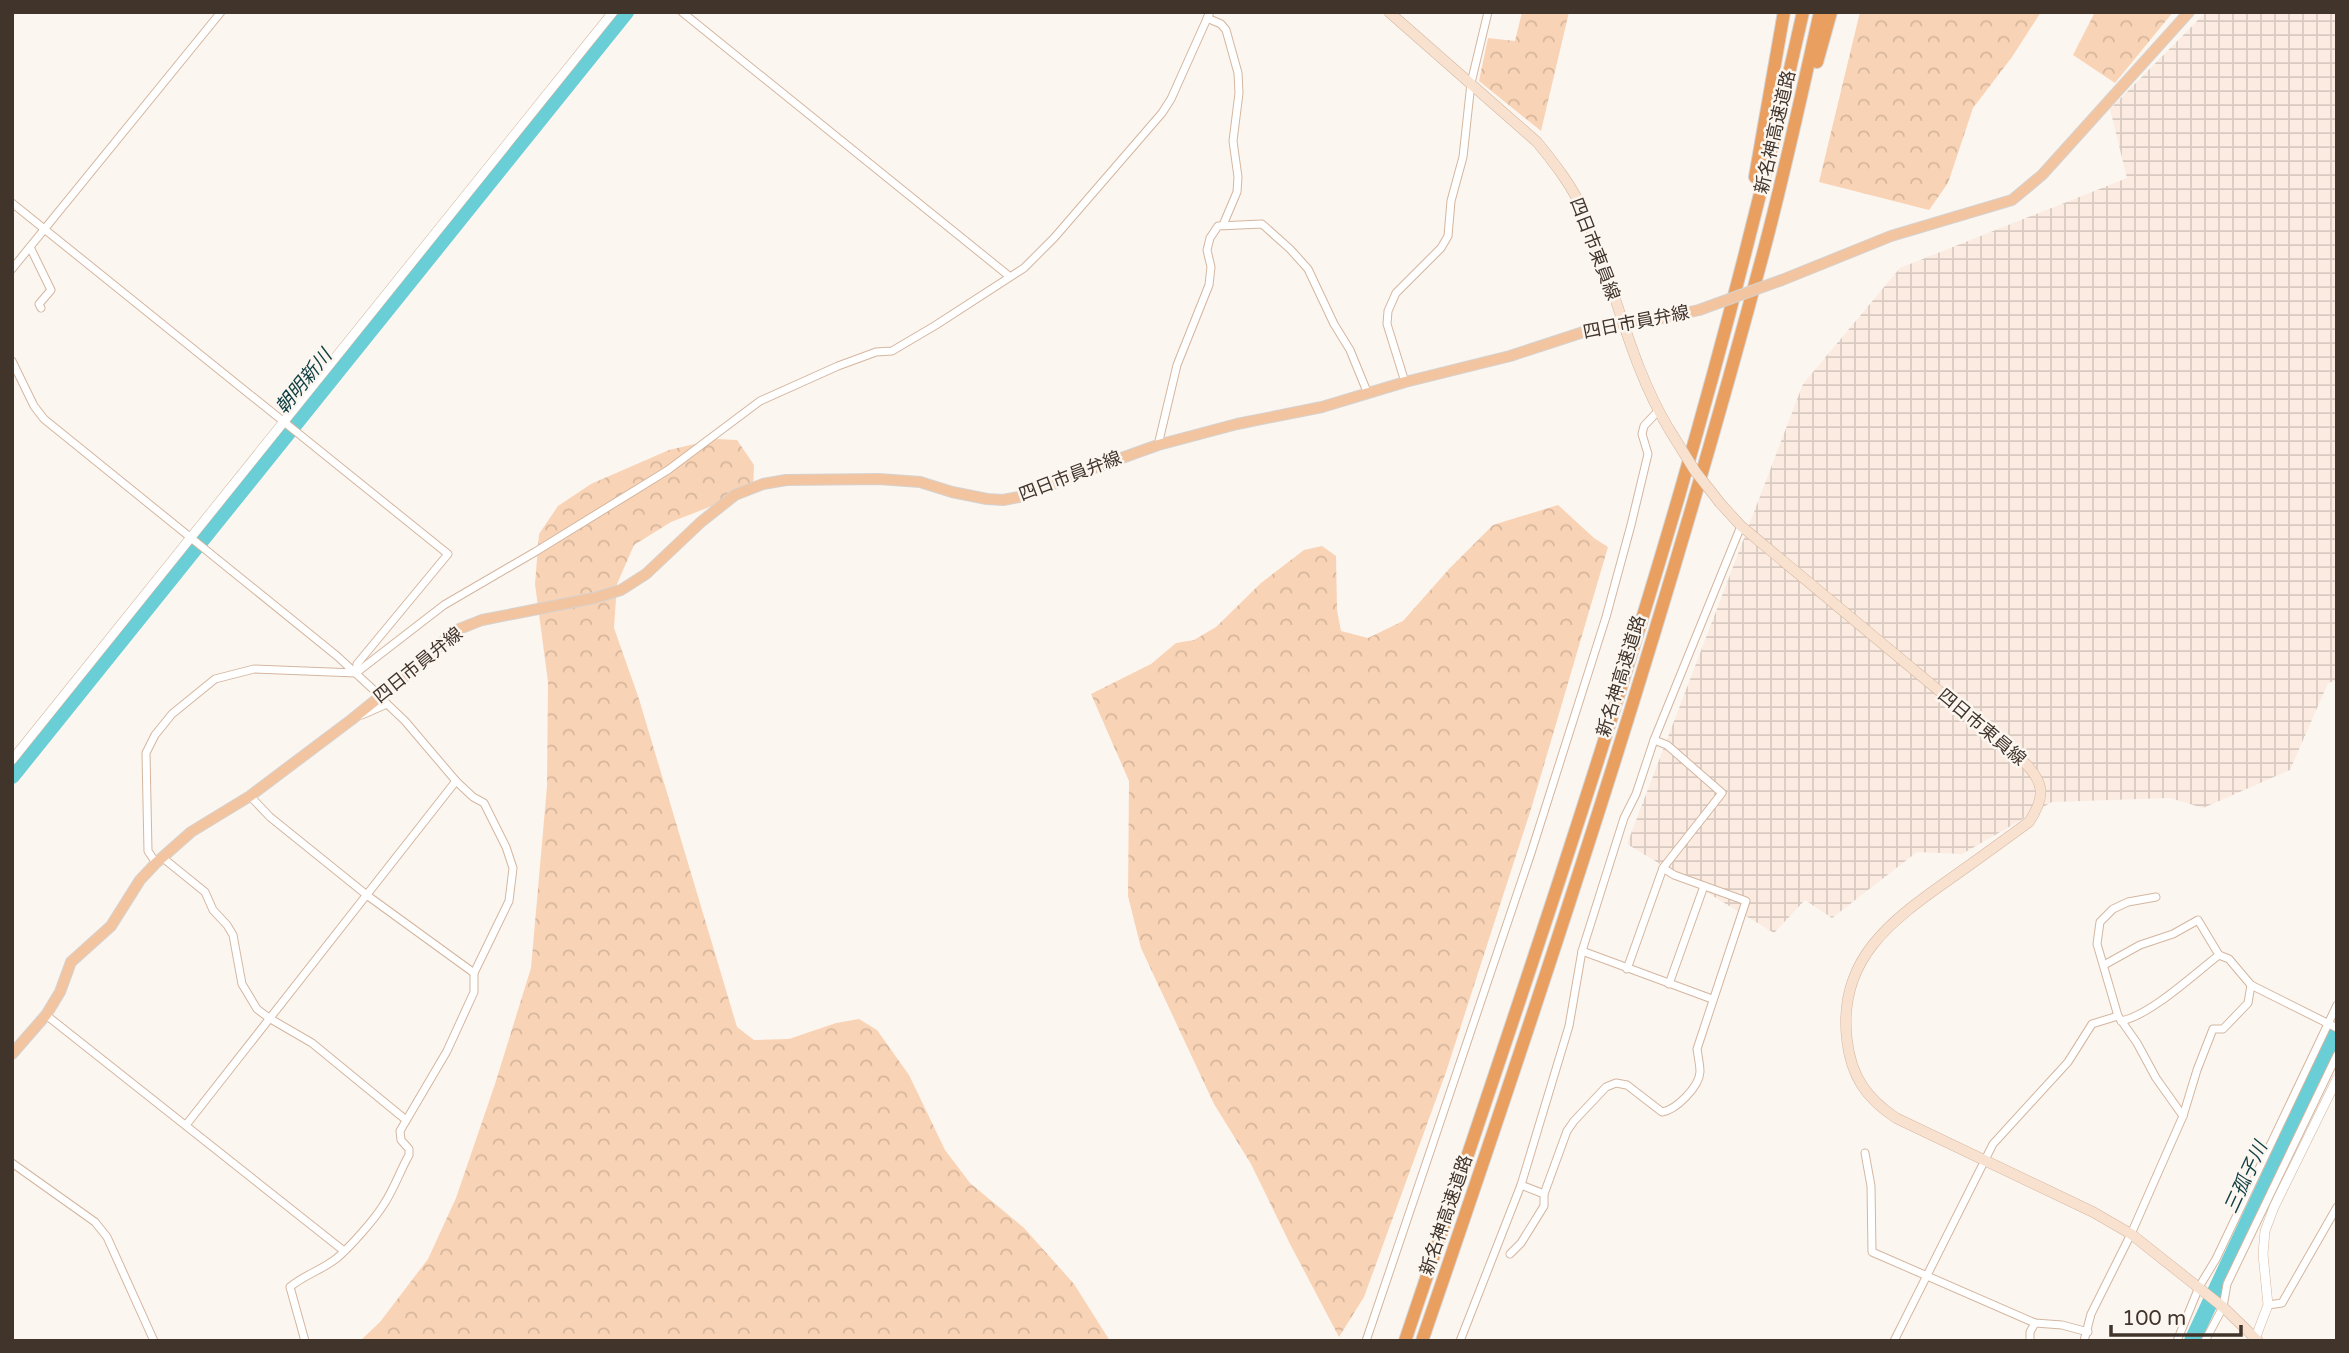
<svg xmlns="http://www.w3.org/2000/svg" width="2349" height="1353" font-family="'Varela Round','Noto Sans JP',sans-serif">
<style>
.industrial{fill:url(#industrial-grid)}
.forest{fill:url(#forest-crowns)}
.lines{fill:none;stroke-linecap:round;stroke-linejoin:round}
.river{stroke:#69ced5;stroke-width:16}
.minor-casing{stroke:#d4b69f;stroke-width:9}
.tertiary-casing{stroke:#d4b69f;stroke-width:10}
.secondary-casing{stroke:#d4b69f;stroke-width:11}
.primary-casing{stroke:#d5d2d0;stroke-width:12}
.motorway-casing{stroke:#d5d2d0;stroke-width:14}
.minor{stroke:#fff;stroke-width:7}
.tertiary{stroke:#fff;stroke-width:9}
.secondary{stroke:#f8e2cf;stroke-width:10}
.primary{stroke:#f2c5a0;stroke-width:10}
.motorway{stroke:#e99f60;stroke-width:12}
.secondary-bridge-casing{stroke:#d4b69f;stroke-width:11;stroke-linecap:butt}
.primary-bridge-casing{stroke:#d5d2d0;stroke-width:12;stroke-linecap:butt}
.secondary-bridge{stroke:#f8e2cf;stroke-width:10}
.primary-bridge{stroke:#f2c5a0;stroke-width:10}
.labels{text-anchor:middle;stroke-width:5;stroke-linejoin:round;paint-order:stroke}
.street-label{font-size:18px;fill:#40342b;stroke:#fcf6f1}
.water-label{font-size:19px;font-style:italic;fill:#0e3e41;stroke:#fcf6f1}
</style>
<defs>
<pattern id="industrial-grid" width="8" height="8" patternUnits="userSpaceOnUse" patternTransform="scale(1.75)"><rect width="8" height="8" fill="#fbebe0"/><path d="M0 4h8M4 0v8" fill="none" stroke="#d8cac0"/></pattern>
<pattern id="forest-crowns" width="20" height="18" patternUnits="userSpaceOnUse" patternTransform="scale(1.75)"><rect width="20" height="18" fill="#f9d3b5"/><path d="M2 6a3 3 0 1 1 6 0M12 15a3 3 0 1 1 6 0" fill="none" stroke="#d6b69c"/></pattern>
</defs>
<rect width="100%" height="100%" fill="#fcf6f1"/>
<path class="industrial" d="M 2206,12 L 2337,12 L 2337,680 L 2328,683 L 2290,770 L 2203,808 L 2170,798 L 2052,802 L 1962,854 L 1917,852 L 1832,918 L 1805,900 L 1774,933 L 1627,844 L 1803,384 L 1900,268 L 2127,178 L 2110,109 Z"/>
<g class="forest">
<path d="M 1522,12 L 1569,12 L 1541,131 L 1479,81 L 1488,38 L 1515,41 Z"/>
<path d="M 1860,12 L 2041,12 L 2012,57 L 1973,108 L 1948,183 L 1929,210 L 1819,182 Z"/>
<path d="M 2095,12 L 2173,12 L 2115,83 L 2073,55 Z"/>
<path d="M 716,439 L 737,440 L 754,465 L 753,490 L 671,522 L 634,545 L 617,584 L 614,628 L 639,699 L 737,1027 L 754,1040 L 789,1039 L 836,1023 L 859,1019 L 877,1030 L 909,1075 L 945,1150 L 970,1183 L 1024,1228 L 1074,1284 L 1110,1341 L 360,1341 L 380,1322 L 428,1259 L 456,1198 L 495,1084 L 531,968 L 547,786 L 548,682 L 535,584 L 539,534 L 558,506 L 591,484 L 669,450 Z"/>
<path d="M 1558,505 L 1594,538 L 1608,547 L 1531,809 L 1446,1072 L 1364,1297 L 1339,1337 L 1290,1244 L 1251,1164 L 1214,1104 L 1141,948 L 1128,896 L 1129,781 L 1091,694 L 1151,664 L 1176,643 L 1194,640 L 1216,627 L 1261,583 L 1304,550 L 1322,546 L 1336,556 L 1337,610 L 1341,631 L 1368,638 L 1403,621 L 1449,569 L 1493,525 Z"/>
</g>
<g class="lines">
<g class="river">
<path d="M 12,776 L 626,12"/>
<path d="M 2192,1341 L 2337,1031"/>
</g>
<g class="minor-casing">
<g id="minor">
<path d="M 682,12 L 1009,276"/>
<path d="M 1207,18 L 1221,24 L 1226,30 L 1238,73 L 1239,93 L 1233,141 L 1238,177 L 1237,192 L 1223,225"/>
<path d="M 12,203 L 448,554 L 357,664 L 356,673"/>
<path d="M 30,247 L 51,290 L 39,304 L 41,308"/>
<path d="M 12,269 L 221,12"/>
<path d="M 12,361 L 34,406 L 44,419 L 337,656 L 377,693"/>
<path d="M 1405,382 L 1387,324 L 1388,311 L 1396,293 L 1441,248 L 1448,236 L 1451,201 L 1463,157 L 1471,83 L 1488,12"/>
<path d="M 1158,445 L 1177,365 L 1209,285 L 1211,267 L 1207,250 L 1210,238 L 1218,226 L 1262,224 L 1290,249 L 1308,269 L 1334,324 L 1350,350 L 1368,394"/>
<path d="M 362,715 L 387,704"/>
<path d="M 250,796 L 270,817 L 368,896 L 474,973"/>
<path d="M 163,858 L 205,892 L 213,910 L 227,925 L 233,935 L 242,984 L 257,1009 L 269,1018 L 312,1043 L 406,1120"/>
<path d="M 156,863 L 148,851 L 146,753 L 155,735 L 172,714 L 215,679 L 254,669 L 356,673 L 444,605 L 535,552 L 668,470 L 760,401 L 838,366 L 876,352 L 892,351 L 936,325 L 1024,268 L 1054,238 L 1162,113 L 1171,99 L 1210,12"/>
<path d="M 1582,951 L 1712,999"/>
<path d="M 2104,965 L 2140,945 L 2173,934 L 2198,920 L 2219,955 L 2229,959 L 2251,985"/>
<path d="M 1627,969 L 1663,868 L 1722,793 L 1667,745 L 1654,740"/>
<path d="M 1669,984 L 1704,886"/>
<path d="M 46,1015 L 344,1251"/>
<path d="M 2118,1016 L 2097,944 L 2100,922 L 2113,909 L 2128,902 L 2156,897"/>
<path d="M 2121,1021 C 2151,1015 2194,974 2219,955"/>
<path d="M 186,1125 L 456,781"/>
<path d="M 1865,1153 L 1871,1186 L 1872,1252 L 2035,1323 L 2062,1325 L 2088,1332"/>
<path d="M 12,1163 L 95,1222 L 107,1237 L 154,1341"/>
<path d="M 1544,1194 L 1521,1185 L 1569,1026 L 1582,951 L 1624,818 L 1636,794 L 1654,740 L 1741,526"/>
<path d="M 1510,1254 L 1521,1243 L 1544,1206 L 1544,1194 L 1567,1131 L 1574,1121 L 1606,1087 L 1616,1083 L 1627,1085 L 1662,1112 C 1676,1110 1699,1087 1700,1072 C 1700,1065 1698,1056 1697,1049 L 1746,901 L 1674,875 L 1663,868"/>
<path d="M 2268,1305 L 2282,1303 L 2337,1207"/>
<path d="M 305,1341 L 290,1287 C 304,1275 322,1270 337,1258 C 350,1247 375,1219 384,1204 C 394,1189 400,1171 409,1155 L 409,1149 L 401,1140 L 400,1131 L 447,1051 L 474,992 L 474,973 L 509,901 L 513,868 L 506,847 L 484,803 L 473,797 L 456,781 L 405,721 L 384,701"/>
<path d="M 1366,1341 L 1531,853 L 1606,617 L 1631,525 L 1648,454 L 1642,434 L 1644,426 L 1658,411"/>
<path d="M 1460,1341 L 1521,1185"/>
<path d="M 1894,1341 L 1993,1144 L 2068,1062 L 2092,1024 L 2118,1016 L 2137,1043 L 2156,1078 L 2183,1116"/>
<path d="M 2030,1341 L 2030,1332 L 2035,1323"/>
<path d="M 2084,1341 L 2091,1314 L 2131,1234 L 2183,1116 L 2197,1070 L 2213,1029 L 2223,1029 L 2248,1003 L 2251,985 L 2337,1028"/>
<path d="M 2177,1341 L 2199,1287 L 2216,1259 L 2337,1005"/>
<path d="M 2205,1341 L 2223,1307 L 2227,1284 L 2337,1055"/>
</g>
</g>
<g class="tertiary-casing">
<g id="tertiary">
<path d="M 12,760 L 613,12"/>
<path d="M 2255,1339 L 2268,1305 L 2263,1254 L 2265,1231 L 2274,1207 L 2337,1079"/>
</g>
</g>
<g class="secondary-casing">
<g id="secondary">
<path d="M 1389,12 L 1537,142 C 1555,164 1573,187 1584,213 C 1615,284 1629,363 1669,429"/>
<path d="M 1720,503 L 1741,526 L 2021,759 C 2044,781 2047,795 2029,822 C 2003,841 1977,860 1950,879 C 1892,920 1837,959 1847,1040 C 1851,1076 1866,1098 1896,1118 L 2093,1212 L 2131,1234 L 2223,1307 L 2258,1341"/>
</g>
</g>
<g class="primary-casing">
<g id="primary">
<path d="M 1782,280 L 1891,236 L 2012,200 L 2042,175 L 2189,12"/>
<path d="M 12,1054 L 46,1015 L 60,992 L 71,962 L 111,926 L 140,880 L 156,863 L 191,832 L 250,796 L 351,720 L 422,663 L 454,631 L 482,620 L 594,598 L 621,590 L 646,574 L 701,522 L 735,495 L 763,484 L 786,480 L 879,479 L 920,482 L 952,492 L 987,499 L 1003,500 L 1024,496 L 1074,475 L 1158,445 L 1237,424 L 1322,407 L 1405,382 L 1510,356 L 1608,324 L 1662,318 L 1699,310"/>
</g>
</g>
<g class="motorway-casing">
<g id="motorway">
<path d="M 1817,62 L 1831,12"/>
<path d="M 1755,177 L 1784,12"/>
<path d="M 1405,1341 C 1500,1059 1597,777 1680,492 C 1726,333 1767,173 1803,12"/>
<path d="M 1422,1341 C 1546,981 1666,618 1764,250 C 1785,171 1802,92 1820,12"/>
</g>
</g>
<use href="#minor" class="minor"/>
<use href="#tertiary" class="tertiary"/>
<use href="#secondary" class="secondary"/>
<use href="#primary" class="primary"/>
<use href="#motorway" class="motorway"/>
<g class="secondary-bridge-casing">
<path id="secondary-bridge" d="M 1669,429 L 1695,471 L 1720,503"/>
</g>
<g class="primary-bridge-casing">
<path id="primary-bridge" d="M 1699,310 L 1782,280"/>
</g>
<use href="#secondary-bridge" class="secondary-bridge"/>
<use href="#primary-bridge" class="primary-bridge"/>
</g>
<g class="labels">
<g class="street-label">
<text transform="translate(1775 132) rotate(-77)" y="6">新名神高速道路</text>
<text transform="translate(1595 249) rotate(69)" y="6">四日市東員線</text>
<text transform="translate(1636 322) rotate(-11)" y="6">四日市員弁線</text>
<text transform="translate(1070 476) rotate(-21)" y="6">四日市員弁線</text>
<text transform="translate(418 665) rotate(-39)" y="6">四日市員弁線</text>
<text transform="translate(1621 676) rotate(-73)" y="6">新名神高速道路</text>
<text transform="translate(1982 727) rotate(40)" y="6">四日市東員線</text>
<text transform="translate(1446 1215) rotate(-71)" y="6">新名神高速道路</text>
</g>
<g class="water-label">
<text transform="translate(303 381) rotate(-51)" y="7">朝明新川</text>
<text transform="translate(2245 1177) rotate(-65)" y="7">三孤子川</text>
</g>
</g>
<rect width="2349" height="1353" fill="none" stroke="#40342b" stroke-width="28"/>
<path d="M2111 1325v10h130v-10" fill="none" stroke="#40342b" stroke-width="3.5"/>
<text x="2122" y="1325" font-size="21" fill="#40342b" stroke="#fcf6f1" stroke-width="5" paint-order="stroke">100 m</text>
</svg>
